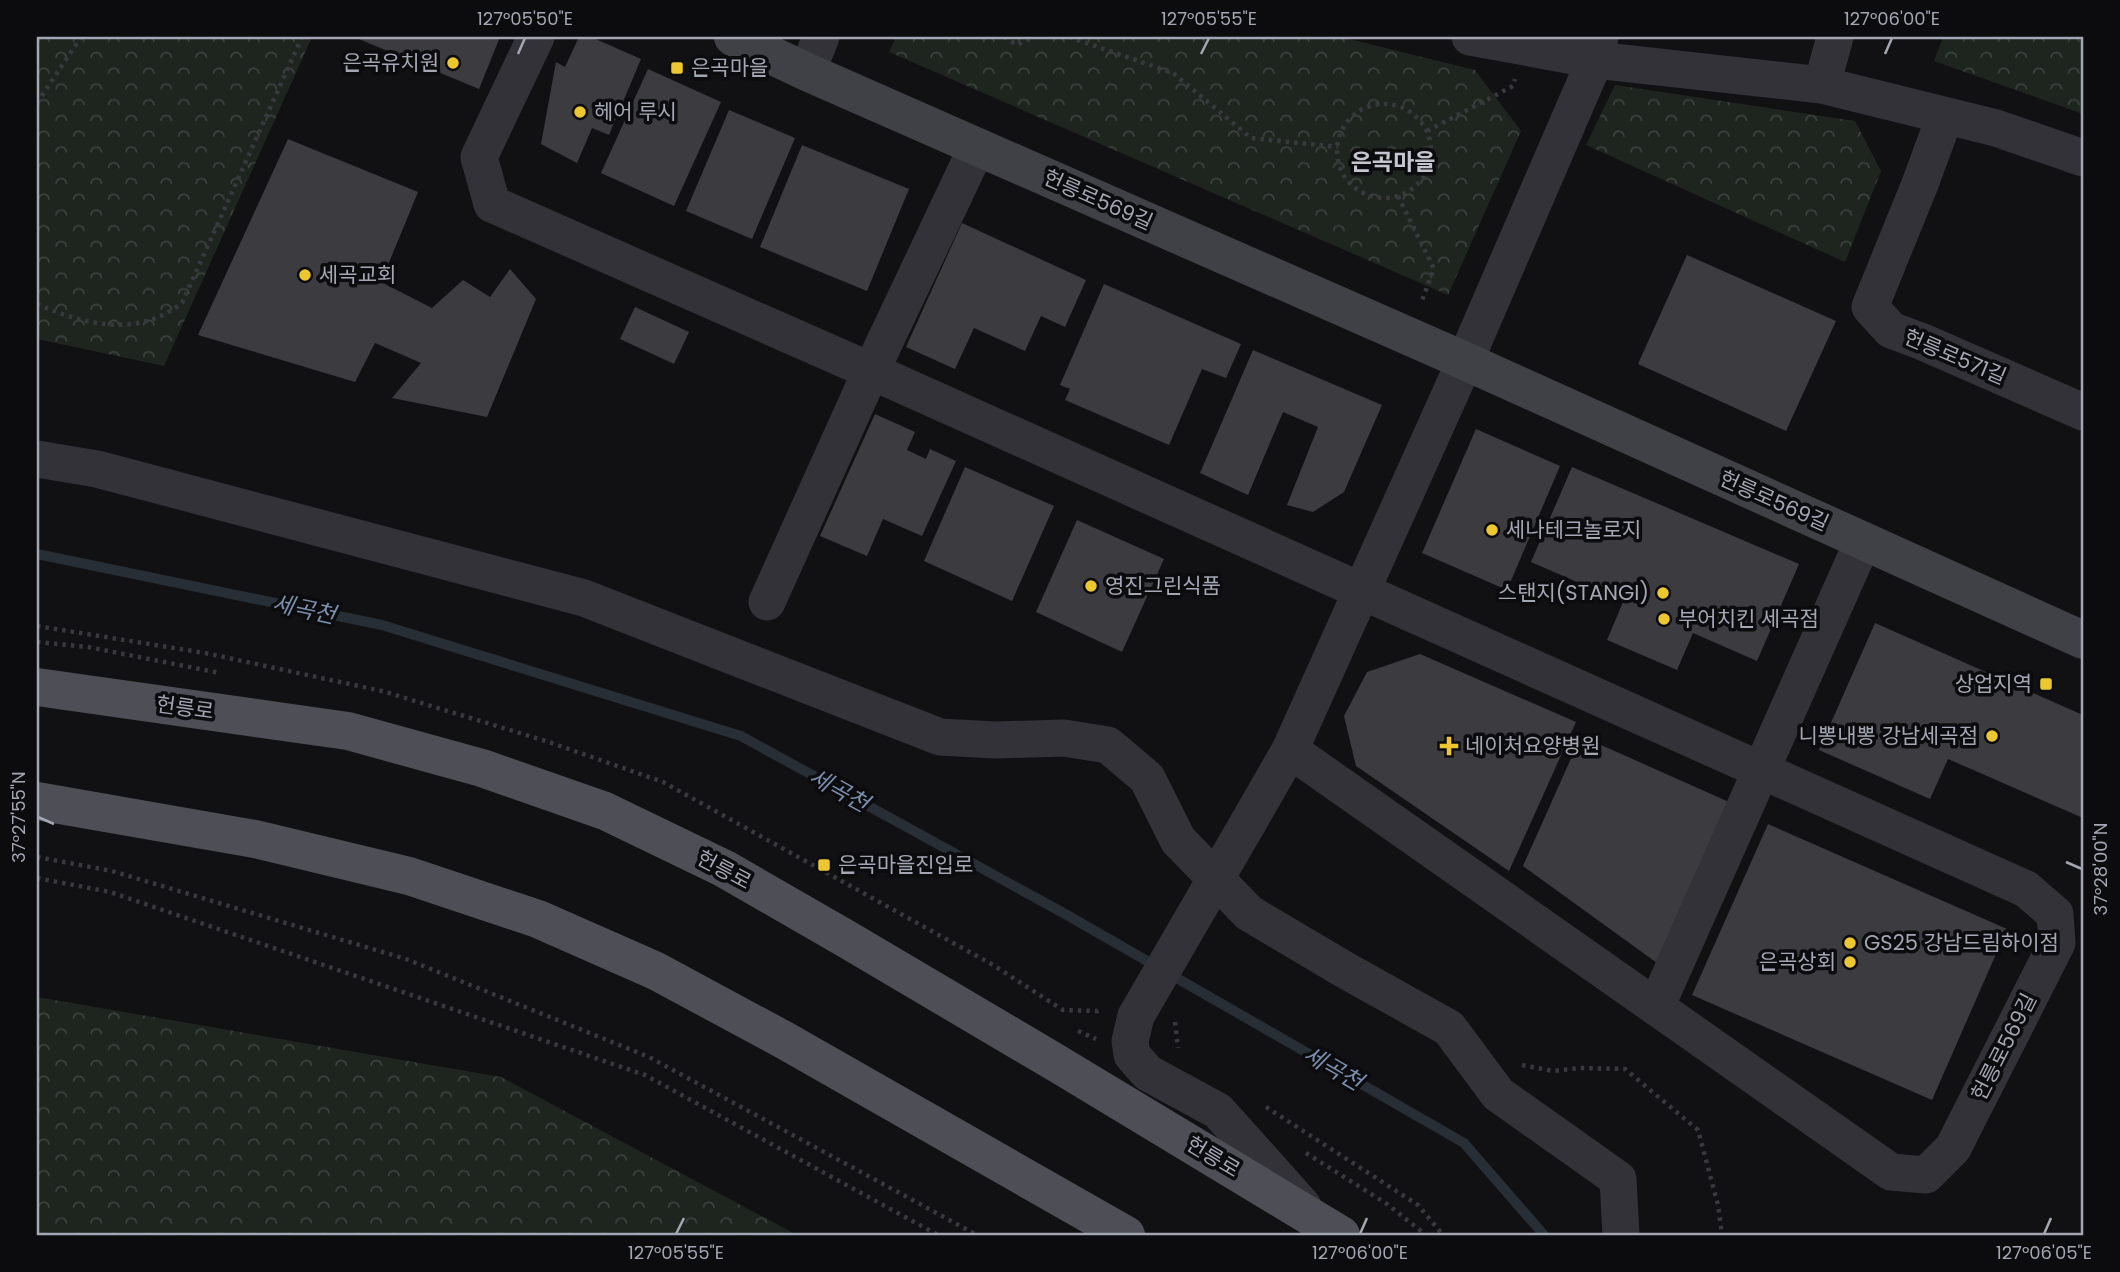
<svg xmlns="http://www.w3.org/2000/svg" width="2120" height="1272" font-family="Poppins,'Noto Sans KR',sans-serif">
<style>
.forest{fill:url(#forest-crowns)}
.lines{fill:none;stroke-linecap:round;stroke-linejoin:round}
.stream{stroke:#282e36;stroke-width:10}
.building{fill:#3c3b40}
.path{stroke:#38393e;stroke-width:4.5;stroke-dasharray:3.5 5;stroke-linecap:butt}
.street{stroke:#323238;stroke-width:37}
.secondary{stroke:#404147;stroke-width:38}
.primary{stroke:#4e4f56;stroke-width:38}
.street-bridge{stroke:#323238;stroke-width:37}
.ticks{fill:none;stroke:#a3a6b3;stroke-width:2.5}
.poi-dot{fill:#edc72f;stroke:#0c0c0e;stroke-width:2.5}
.labels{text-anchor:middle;stroke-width:7;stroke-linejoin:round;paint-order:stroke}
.poi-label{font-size:21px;fill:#a3a6b3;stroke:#0c0c0e;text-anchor:start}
.street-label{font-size:21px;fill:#a3a6b3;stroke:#0c0c0e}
.neighbourhood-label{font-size:23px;font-weight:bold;fill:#c4c5cf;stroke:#0c0c0e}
.water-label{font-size:23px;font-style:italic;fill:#7a8fae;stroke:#0c0c0e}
.neatline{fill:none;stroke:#a3a6b3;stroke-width:2.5}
.ticks-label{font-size:18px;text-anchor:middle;fill:#a3a6b3}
</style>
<defs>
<pattern id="forest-crowns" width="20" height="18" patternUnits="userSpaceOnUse" patternTransform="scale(1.75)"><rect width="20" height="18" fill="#1e251f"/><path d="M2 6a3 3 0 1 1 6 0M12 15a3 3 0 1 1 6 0" fill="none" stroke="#3c423d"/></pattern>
</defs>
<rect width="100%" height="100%" fill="#111113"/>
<g class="forest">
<path d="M 37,37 L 312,37 L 164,366 L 37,339 Z"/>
<path d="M 896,37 L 1341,37 L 1475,70 L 1521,131 L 1448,295 L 889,52 Z"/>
<path d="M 1943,37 L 2083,37 L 2083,114 L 1934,61 Z"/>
<path d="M 1615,85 L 1855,121 L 1881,171 L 1845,262 L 1586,145 Z"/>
<path d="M 37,997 L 501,1077 L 797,1235 L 37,1235 Z"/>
</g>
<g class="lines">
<path class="stream" d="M 37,554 L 382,625 L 741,736 L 1067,915 L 1464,1143 L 1544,1235"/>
</g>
<g class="building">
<path d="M 354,37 L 500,37 L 479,89 Z"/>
<path d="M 579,37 L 591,37 L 641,59 L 609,135 L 592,128 L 577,163 L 541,144 L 556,62 L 565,67 Z"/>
<path d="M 648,69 L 721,102 L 674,206 L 601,173 Z"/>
<path d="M 729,110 L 795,138 L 752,239 L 686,211 Z"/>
<path d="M 288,139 L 418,192 L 381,282 L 432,308 L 463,280 L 490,297 L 510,269 L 536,299 L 487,417 L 392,398 L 421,363 L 375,343 L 355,382 L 198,335 Z"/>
<path d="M 802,145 L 909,189 L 867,291 L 760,247 Z"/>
<path d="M 962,223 L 1086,280 L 1065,327 L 1041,316 L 1025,351 L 974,328 L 955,369 L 906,347 Z"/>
<path d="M 1687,255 L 1836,321 L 1786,431 L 1638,364 Z"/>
<path d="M 1104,284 L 1241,344 L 1226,378 L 1202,369 L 1169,445 L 1065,400 L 1070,389 L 1060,385 Z"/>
<path d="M 635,307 L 689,332 L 674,364 L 620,339 Z"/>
<path d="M 1253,350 L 1382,405 L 1344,492 L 1313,512 L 1287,505 L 1318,427 L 1283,412 L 1248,495 L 1200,473 Z"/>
<path d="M 875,414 L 915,432 L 907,450 L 926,459 L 930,449 L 956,461 L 922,536 L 883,519 L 867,556 L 820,536 Z"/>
<path d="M 1476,429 L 1560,466 L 1507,590 L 1422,553 Z"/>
<path d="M 965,467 L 1054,506 L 1012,601 L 924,561 Z"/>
<path d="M 1572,467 L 1799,564 L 1757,661 L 1693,633 L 1677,670 L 1607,640 L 1623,602 L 1531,562 Z"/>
<path d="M 1077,520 L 1164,559 L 1122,652 L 1036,612 Z"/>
<path d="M 1875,623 L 2083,715 L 2083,818 L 1948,759 L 1930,799 L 1819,750 Z"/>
<path d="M 1420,654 L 1576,722 L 1509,871 L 1356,766 L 1344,716 L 1367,672 Z"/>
<path d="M 1581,736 L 1729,802 L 1657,963 L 1523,866 Z"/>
<path d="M 1768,824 L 2007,929 L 1932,1100 L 1692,995 Z"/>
</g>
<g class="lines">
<g class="path">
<path d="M 1004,37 L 1017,45 L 1032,37"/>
<path d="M 1069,37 L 1173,73 L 1251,138 L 1338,147"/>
<path d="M 37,103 L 81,37"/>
<circle cx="1384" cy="151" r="47"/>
<path d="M 1427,131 L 1513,86 L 1515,79"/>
<path d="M 1398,196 L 1434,269 L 1421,303"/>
<path d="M 37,304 C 85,325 137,338 182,303 L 302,37"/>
<path d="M 37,626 L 205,653 L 382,691 L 546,741 L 663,782 L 993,965 L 1063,1010 L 1097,1011 L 1102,1008"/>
<path d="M 37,642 L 88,647 L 220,673"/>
<path d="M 37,857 L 112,871 L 406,959 L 649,1057 L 977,1235"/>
<path d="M 37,878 L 110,892 L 645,1075 L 938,1235"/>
<path d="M 1175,1022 L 1178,1048"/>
<path d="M 1078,1031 L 1096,1039"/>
<path d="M 1522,1065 L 1553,1071 L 1580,1068 L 1625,1069 L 1698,1130 L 1718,1205 L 1722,1235"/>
<path d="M 1266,1107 L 1418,1205 L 1443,1235"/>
<path d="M 1306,1153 L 1387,1204 L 1426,1235"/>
</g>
<g class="street">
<path d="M 536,37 L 479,157 L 492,204 L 871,371 L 2026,889 L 2055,914 L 2057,943 L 1953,1148 L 1926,1175 L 1891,1172 L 1290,750"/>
<path d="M 1470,37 L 1595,60 L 1822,85 L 1996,128 L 2083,158"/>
<path d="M 807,72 L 821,37"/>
<path d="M 1822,85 L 1835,37"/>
<path d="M 1945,116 L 1920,184 L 1870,307 L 1891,330 L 1923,342 L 2083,412"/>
<path d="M 37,459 L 97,469 L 584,598 L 940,737 L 995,740 L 1064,738 L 1108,745 L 1147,778 L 1178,840 L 1249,913 L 1345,970 L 1449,1028 L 1498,1094 L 1618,1179 L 1621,1235"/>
<path d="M 767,602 L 871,371 L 977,147"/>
<path d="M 1248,823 L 1290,750 L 1465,361 L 1595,60 L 1600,37"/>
<path d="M 1656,1007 L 1863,541"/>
<path d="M 1136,1016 L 1130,1041 L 1132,1055 L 1148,1073 L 1218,1111 L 1303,1206"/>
</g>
<path class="secondary" d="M 733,37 L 807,72 L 1465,361 L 2083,640"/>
<g class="primary">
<path d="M 37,687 L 348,731 L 482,768 L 605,811 L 725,869 L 843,937 L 1058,1064 L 1341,1235"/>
<path d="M 37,801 L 255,839 L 409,876 L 538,919 L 656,971 L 784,1040 L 1126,1235"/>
</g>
<path class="street-bridge" d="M 1136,1016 L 1248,823"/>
</g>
<path class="ticks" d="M 518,54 L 525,38M 1201,54 L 1209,38M 1885,54 L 1892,38M 38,817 L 54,824M 2066,862 L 2082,869M 676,1234 L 684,1218M 1360,1234 L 1367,1218M 2044,1234 L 2051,1218"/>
<g class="poi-dot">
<circle cx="453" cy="63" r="7"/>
<rect x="670" y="61" width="14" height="14" rx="3.5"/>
<circle cx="580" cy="112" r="7"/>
<circle cx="305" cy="275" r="7"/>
<circle cx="1492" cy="530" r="7"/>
<circle cx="1091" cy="586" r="7"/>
<circle cx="1663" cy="593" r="7"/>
<circle cx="1664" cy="619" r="7"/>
<rect x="2039" y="677" width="14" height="14" rx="3.5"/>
<circle cx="1992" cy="736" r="7"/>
<path d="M1445.5 735.5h7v7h7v7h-7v7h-7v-7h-7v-7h7z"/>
<rect x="817" y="858" width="14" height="14" rx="3.5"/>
<circle cx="1850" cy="943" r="7"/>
<circle cx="1850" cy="962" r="7"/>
</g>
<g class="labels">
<g class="poi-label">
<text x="439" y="70" text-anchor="end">은곡유치원</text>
<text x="691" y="75">은곡마을</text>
<text x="594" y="119">헤어 루시</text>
<text x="319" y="282">세곡교회</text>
<text x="1506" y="537">세나테크놀로지</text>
<text x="1105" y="593">영진그린식품</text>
<text x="1649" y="600" text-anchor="end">스탠지(STANGI)</text>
<text x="1678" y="626">부어치킨 세곡점</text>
<text x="2032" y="691" text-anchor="end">상업지역</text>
<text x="1978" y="743" text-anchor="end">니뽕내뽕 강남세곡점</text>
<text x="1465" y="753">네이처요양병원</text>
<text x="838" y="872">은곡마을진입로</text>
<text x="1864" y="950">GS25 강남드림하이점</text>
<text x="1836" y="969" text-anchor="end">은곡상회</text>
</g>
<g class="street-label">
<text transform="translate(1098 200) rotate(24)" y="7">헌릉로569길</text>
<text transform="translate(1955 357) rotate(23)" y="7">헌릉로571길</text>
<text transform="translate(1774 501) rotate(24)" y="7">헌릉로569길</text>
<text transform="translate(185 708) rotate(8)" y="7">헌릉로</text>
<text transform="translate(724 870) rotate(28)" y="7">헌릉로</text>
<text transform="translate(2004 1047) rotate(-63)" y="7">헌릉로569길</text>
<text transform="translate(1213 1157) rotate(31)" y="7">헌릉로</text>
</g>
<g class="neighbourhood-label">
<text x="1393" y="170">은곡마을</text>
</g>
<g class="water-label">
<text transform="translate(304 609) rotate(12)" y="8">세곡천</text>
<text transform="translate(839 790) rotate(29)" y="8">세곡천</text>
<text transform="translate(1333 1068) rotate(30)" y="8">세곡천</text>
</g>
</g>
<rect width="2120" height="1272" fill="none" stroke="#0c0c0e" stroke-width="77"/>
<rect x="38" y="38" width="2044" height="1196" class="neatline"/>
<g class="ticks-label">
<text x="525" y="25">127°05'50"E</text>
<text x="1209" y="25">127°05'55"E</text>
<text x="1892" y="25">127°06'00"E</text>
<text transform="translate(19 817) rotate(-90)" y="6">37°27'55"N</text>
<text transform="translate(2101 869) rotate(-90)" y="6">37°28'00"N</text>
<text x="676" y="1259">127°05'55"E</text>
<text x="1360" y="1259">127°06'00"E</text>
<text x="2044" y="1259">127°06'05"E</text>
</g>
</svg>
